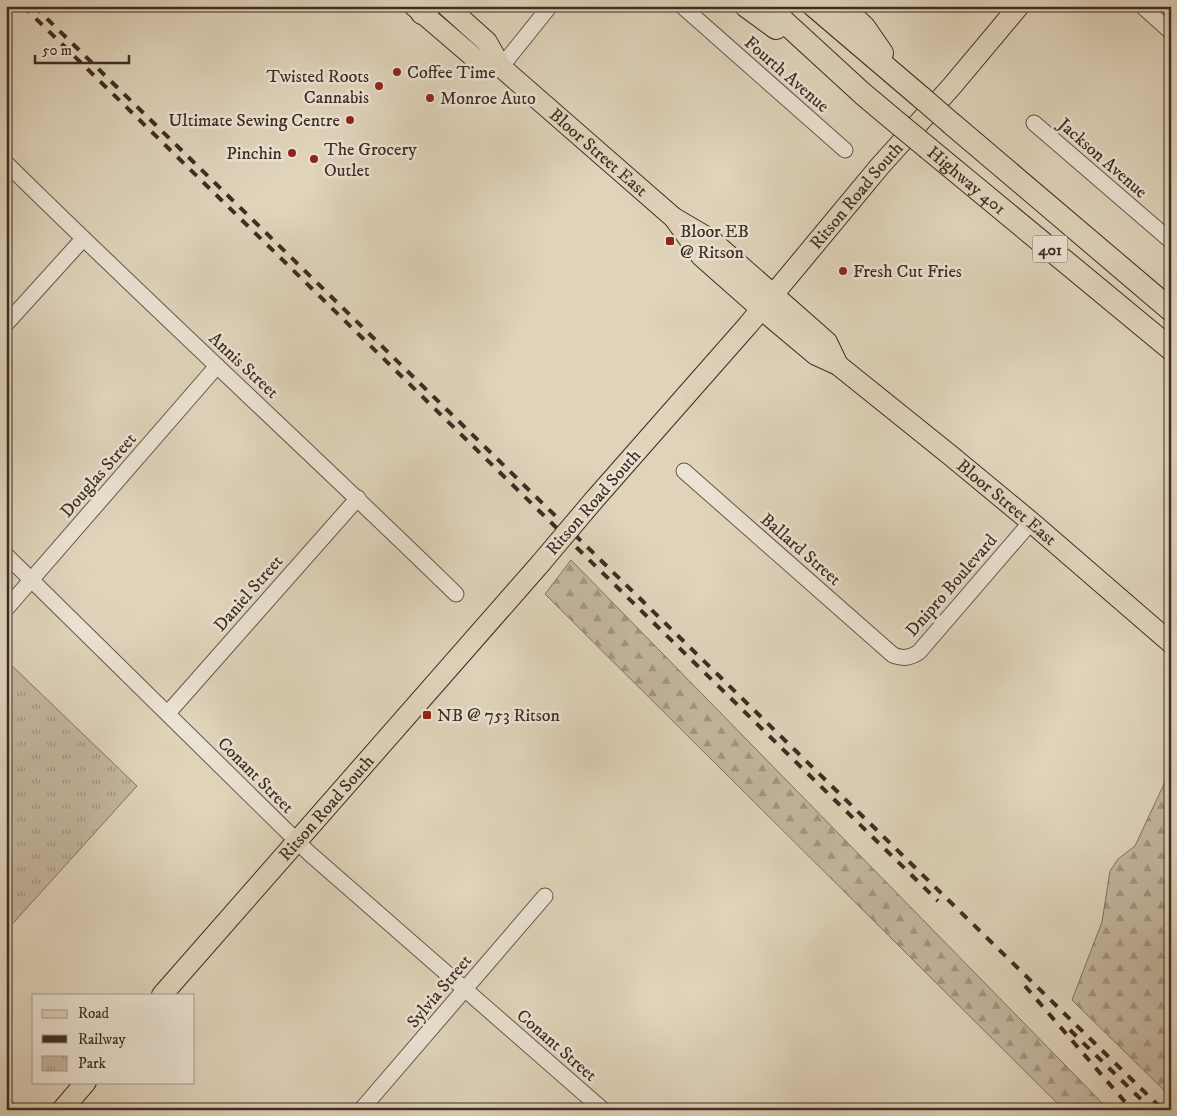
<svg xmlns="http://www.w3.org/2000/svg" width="1177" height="1116" font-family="'IM FELL DW Pica',serif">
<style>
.forest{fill:url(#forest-firs);stroke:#817262}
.park{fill:url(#park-tufts);stroke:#817262}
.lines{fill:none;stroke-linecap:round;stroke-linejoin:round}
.minor-casing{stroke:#66564a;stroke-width:17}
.major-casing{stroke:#3e2c24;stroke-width:22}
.highway-casing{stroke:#3e2c24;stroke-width:24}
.minor{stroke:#eae2d2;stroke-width:15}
.major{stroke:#dfd3ba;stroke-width:20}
.highway{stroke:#dfd3ba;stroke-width:22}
.rail{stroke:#3e2c24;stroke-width:4;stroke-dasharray:9 9;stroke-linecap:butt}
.major-bridge-casing{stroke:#3e2c24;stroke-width:22;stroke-linecap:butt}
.highway-bridge-casing{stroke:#3e2c24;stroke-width:24;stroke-linecap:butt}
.major-bridge{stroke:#dfd3ba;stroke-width:20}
.highway-bridge{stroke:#dfd3ba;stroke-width:22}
.poi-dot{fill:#8f2418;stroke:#eae2d2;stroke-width:2}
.labels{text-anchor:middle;stroke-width:5;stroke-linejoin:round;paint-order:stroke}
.shield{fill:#eae2d2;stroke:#726358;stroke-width:1}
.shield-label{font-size:16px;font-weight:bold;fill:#3e2c24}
.poi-label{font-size:18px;fill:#3e2c24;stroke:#eae2d2;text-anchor:start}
.street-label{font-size:18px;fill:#3e2c24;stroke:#eae2d2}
</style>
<defs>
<pattern id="forest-firs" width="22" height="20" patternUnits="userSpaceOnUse" patternTransform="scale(1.25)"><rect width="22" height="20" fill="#c4b7a0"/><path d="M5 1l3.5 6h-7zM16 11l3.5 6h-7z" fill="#a19582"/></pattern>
<pattern id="park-tufts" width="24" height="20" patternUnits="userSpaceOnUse" patternTransform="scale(1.25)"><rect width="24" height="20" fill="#c4b7a0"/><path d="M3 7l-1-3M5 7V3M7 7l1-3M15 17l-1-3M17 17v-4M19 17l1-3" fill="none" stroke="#a19582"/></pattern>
</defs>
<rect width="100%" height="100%" fill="#dfd3ba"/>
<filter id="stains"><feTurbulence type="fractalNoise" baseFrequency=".004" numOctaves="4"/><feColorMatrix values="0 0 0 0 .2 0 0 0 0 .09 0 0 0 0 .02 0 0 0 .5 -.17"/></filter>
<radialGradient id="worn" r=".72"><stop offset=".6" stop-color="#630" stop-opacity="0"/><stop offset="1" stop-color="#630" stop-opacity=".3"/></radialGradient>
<g class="forest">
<path d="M 571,560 L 1109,1110 L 1064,1110 L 545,594 Z"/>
<path d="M 1171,769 L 1171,1097 L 1072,1000 L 1102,922 L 1110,871 L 1118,859 L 1135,846 Z"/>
</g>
<path class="park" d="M 6,660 L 137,786 L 6,931 Z"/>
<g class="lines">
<g class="minor-casing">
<g id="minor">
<path d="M 682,6 L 845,150"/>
<path d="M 1142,6 L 1171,32"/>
<path d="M 501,67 L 550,6"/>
<path d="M 1034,123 L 1171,241"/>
<path d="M 6,163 C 154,309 307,449 456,594"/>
<path d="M 6,324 L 83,239"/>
<path d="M 684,471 L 893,655 C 903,659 910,658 919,652 L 1031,522"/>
<path d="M 6,555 L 309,853 L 603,1110"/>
<path d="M 6,609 L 217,366"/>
<path d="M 168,713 L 358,498"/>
<path d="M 6,1107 L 9,1110"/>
<path d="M 361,1110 L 545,896"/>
</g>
</g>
<g class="major-casing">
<g id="major">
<path d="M 414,6 L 477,60 L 501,67"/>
<path id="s1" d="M 447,6 L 487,42 L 501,67 L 674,218 L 710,239 L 827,342 L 838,365"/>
<path id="s2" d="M 674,218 L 701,256 L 761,309 L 816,355 L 838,365 L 950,455 L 1031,522 L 1171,643"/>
<path id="s3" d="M 594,500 L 748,325 L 880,166 L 952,86 L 1019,6"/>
<path id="s4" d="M 162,995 L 540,564"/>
<path d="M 62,1110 L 86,1082"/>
</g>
</g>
<g class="highway-casing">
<g id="highway">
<path d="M 746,6 L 776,28"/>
<path d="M 767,6 L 863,94 L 900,125"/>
<path d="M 814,6 L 922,98"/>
<path d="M 841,6 L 864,27 L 882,53"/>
<path d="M 422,13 L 429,6"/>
<path d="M 952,124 L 1171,310"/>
<path id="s5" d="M 929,149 L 1171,349"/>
</g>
</g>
<use href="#minor" class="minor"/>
<use href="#major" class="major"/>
<use href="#highway" class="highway"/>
<g class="rail">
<path d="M 23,6 L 938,901"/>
<path d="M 34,6 L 1163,1110"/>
<path d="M 1025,986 L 1132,1110"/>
<path d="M 1070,1030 L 1152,1110"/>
</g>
<g class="major-bridge-casing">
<path id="major-bridge" d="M 540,564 L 594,500"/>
</g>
<g class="highway-bridge-casing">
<g id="highway-bridge">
<path d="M 922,98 L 952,124"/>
<path d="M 900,125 L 929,149"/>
</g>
</g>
<use href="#major-bridge" class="major-bridge"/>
<use href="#highway-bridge" class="highway-bridge"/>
</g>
<g class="poi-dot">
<circle cx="397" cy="72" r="5"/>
<circle cx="379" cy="86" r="5"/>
<circle cx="430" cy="98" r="5"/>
<circle cx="350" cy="120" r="5"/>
<circle cx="292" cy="153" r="5"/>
<circle cx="314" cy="159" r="5"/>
<rect x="665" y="236" width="10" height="10" rx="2.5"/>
<circle cx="843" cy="271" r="5"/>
<rect x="422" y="710" width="10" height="10" rx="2.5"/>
</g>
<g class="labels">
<rect class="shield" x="1032.5" y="235.5" width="35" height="27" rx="4"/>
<g class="shield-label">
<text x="1050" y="255">401</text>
</g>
<g class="poi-label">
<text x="407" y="78">Coffee Time</text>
<text x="369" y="82" text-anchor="end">Twisted Roots<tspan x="369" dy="21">Cannabis</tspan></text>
<text x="440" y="104">Monroe Auto</text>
<text x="340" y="126" text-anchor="end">Ultimate Sewing Centre</text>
<text x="324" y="155">The Grocery<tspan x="324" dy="21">Outlet</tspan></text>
<text x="282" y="159" text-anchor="end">Pinchin</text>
<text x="680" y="237">Bloor EB<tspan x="680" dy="21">@ Ritson</tspan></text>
<text x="853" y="277">Fresh Cut Fries</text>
<text x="437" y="721">NB @ 753 Ritson</text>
</g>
<g class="street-label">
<text transform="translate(787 74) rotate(41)" y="6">Fourth Avenue</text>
<text dy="6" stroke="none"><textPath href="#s1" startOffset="212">Bloor Street East</textPath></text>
<text transform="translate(1103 158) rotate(41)" y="6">Jackson Avenue</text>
<text dy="6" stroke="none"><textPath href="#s5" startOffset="49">Highway 401</textPath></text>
<text dy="6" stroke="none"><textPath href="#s3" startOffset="402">Ritson Road South</textPath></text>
<text transform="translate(244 365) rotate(43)" y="6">Annis Street</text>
<text transform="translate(98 475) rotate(-49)" y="6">Douglas Street</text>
<text transform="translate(593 502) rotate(-49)" y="6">Ritson Road South</text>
<text dy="6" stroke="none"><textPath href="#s2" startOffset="440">Bloor Street East</textPath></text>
<text transform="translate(801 549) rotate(41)" y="6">Ballard Street</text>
<text transform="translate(951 585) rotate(-49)" y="6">Dnipro Boulevard</text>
<text transform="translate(248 593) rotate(-49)" y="6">Daniel Street</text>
<text transform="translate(256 775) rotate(45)" y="6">Conant Street</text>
<text dy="6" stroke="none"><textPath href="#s4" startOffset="249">Ritson Road South</textPath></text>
<text transform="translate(439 991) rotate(-50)" y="6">Sylvia Street</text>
<text transform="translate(557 1045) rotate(41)" y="6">Conant Street</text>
</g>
</g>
<rect width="1177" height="1116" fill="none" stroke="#dfd3ba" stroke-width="25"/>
<rect x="8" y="8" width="1162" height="1101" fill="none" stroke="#3e2c24" stroke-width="2.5"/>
<rect x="12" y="12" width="1152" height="1091" fill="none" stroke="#3e2c24"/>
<rect x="32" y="994" width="162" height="90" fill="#eae2d2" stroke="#a5998c"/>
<rect x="42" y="1010" width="25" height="8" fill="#dfd3ba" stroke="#a5998c"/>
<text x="78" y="1018" font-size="15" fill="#3e2c24">Road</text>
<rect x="42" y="1035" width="25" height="8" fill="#3e2c24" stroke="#a5998c"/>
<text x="78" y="1044" font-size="15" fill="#3e2c24">Railway</text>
<rect x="42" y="1056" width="25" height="15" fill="url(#park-tufts)" stroke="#a5998c"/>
<text x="78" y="1068" font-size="15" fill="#3e2c24">Park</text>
<path d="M35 55v8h94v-8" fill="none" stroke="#3e2c24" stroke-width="2.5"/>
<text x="42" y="55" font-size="15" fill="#3e2c24" stroke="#eae2d2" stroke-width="4" paint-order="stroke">50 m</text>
<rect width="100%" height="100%" filter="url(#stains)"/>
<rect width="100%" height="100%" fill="url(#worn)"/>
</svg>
